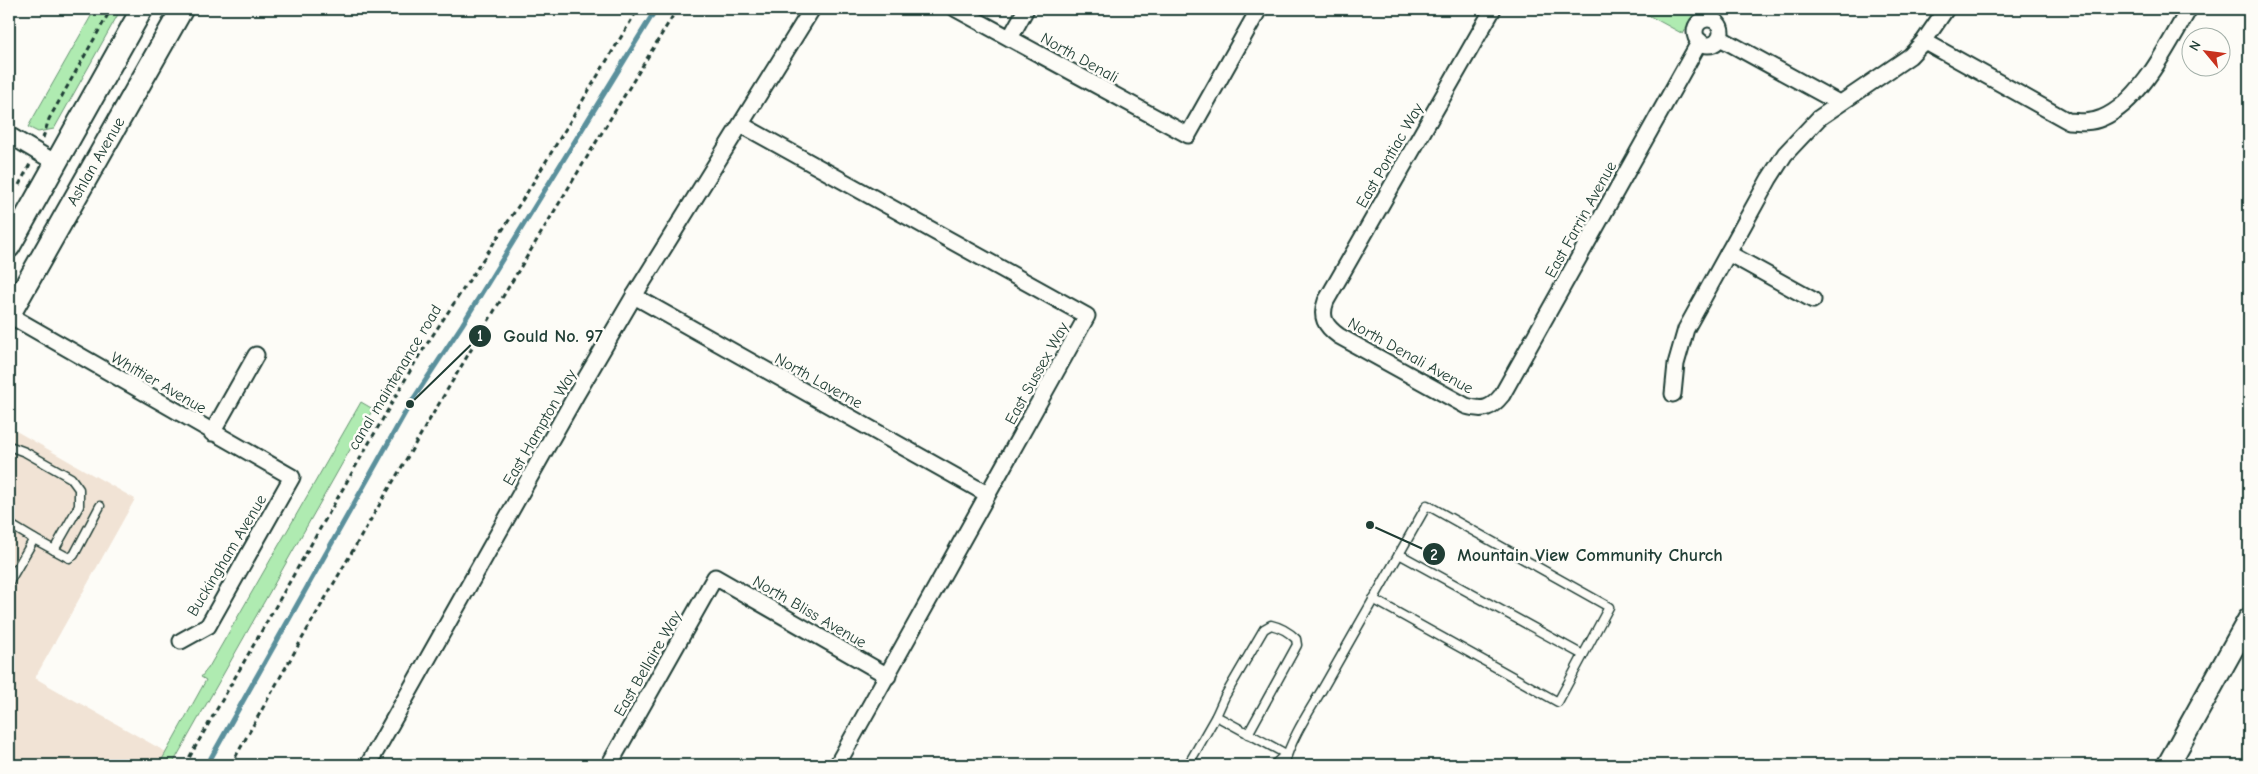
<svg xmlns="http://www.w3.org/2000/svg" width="2258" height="774" font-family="'Comic Neue',sans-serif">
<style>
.built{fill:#f1e3d5}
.park{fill:#afebb1;stroke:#679472}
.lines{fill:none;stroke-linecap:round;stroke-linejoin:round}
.stream{stroke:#5a909c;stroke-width:5}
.lane-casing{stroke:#1f3d34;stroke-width:11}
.street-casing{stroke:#1f3d34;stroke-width:19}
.secondary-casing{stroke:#1f3d34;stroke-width:25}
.path{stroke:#1f3d34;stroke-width:3;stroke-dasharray:5 4;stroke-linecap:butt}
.lane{stroke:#fdfcf7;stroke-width:8}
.street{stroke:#fdfcf7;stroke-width:15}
.secondary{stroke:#fdfcf7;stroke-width:21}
.labels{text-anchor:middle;stroke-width:5;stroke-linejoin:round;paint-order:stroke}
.street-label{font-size:16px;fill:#1f3d34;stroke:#fdfcf7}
.leader{fill:none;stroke:#1f3d34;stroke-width:2}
.callout-dot{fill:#1f3d34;stroke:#fdfcf7;stroke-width:2}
.mark-label{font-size:15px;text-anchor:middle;font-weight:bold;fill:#fff}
.callout-label{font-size:18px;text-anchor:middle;font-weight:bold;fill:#1f3d34;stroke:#fdfcf7;stroke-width:5;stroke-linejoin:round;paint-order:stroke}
</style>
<rect width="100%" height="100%" fill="#fdfcf7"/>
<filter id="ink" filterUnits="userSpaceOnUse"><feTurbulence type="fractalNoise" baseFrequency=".02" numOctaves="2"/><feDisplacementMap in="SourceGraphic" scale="10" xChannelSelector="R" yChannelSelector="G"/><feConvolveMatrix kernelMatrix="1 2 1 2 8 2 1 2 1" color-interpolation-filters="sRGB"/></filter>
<g filter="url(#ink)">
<path class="built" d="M 9,427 L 135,499 L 35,678 L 166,752 L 159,765 L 9,765 Z"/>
<g class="park">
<path d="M 95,9 L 121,9 L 54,129 L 38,132 L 28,127 Z"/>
<path d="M 1637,9 L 1698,9 L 1683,34 Z"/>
<path d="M 361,402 L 373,409 L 172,765 L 159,765 L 206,680 L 201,677 L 209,667 Z"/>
</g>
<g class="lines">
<path class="stream" d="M 207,765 L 410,404 L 462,325 L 656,9"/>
<g class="lane-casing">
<g id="lane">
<path d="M 9,446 L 25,452 L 71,478 L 79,489 L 79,506 L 54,550"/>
<path d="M 9,524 L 34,539 L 9,582"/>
<path d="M 34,539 L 69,558 L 74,555 L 100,506"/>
<path d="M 1399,554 L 1583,655"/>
<path d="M 1216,716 L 1225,696 L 1264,629 L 1271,625 C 1280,627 1289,632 1296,639 L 1297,645 L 1248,734"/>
<path d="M 1188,765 L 1216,716 L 1286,754"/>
<path d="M 1274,765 L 1286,754"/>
<path d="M 1284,765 C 1291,737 1313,706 1327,681 C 1360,622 1394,564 1427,505 L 1609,607 L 1558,702 L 1373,599"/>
</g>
</g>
<g class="street-casing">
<g id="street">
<path d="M 956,9 L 1188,135 L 1259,9"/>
<path d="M 1493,9 L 1326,301 C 1320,317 1325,326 1339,336 L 1466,406 C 1483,411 1491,409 1502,395 L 1700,41"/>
<circle cx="1708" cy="32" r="13"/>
<path d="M 1010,38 L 1026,9"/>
<path d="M 1720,38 L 1839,103"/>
<path d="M 1924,41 L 2068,121 C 2080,122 2091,123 2102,118 C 2141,102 2169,43 2189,9"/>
<path d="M 742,125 L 1087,316 L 837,765"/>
<path d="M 9,135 L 56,163"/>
<path d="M 1728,253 L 1813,300"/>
<path d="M 634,296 L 987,494"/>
<path d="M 9,315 L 292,477 L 208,626 L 181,641"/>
<path d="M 1673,394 L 1676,364 L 1686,329 L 1769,179 L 1785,154 L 1819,118 L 1910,56 L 1924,41 L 1946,9"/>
<path d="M 212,433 L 256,355"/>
<path d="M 368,765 L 576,395 L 634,296 L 812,9"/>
<path d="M 609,765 L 715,577 L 888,676"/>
</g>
</g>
<g class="secondary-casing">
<g id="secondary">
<path d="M 9,247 L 142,9"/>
<path d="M 9,315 L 182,9"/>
<path d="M 2168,765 L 2249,619"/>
</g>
</g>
<g class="path">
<path d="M 43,138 L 49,119 L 111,9"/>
<path d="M 19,185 L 30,164"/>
<path d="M 185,765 L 417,359 L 525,196 L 638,9"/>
<path d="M 231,765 C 373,509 525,259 677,9"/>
</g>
<use href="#lane" class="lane"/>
<use href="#street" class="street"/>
<use href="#secondary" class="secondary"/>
</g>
</g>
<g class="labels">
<g class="street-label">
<text transform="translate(1080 57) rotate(29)" y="6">North Denali</text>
<text transform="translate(1389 155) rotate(-60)" y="6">East Pontiac Way</text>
<text transform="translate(95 161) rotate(-60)" y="6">Ashlan Avenue</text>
<text transform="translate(1580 219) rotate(-61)" y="6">East Farrin Avenue</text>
<text transform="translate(1411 355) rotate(29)" y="6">North Denali Avenue</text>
<text transform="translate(1036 373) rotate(-61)" y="6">East Sussex Way</text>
<text transform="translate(394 377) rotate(-59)" y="6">canal maintenance road</text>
<text transform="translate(819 380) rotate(29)" y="6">North Laverne</text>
<text transform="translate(159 382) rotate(30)" y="6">Whittier Avenue</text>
<text transform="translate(539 427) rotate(-60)" y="6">East Hampton Way</text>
<text transform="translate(226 555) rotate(-59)" y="6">Buckingham Avenue</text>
<text transform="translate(810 611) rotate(30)" y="6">North Bliss Avenue</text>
<text transform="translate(647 663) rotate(-60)" y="6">East Bellaire Way</text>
</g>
</g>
<path class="leader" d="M410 404L480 336M1370 525L1434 554"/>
<g class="callout-dot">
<circle cx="410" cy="404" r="5"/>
<circle cx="1370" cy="525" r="5"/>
<circle cx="480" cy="336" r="12"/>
<circle cx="1434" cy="554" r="12"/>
</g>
<g class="mark-label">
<text x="480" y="341">1</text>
<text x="1434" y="560">2</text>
</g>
<g class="callout-label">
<text x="553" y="342">Gould No. 97</text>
<text x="1590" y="561">Mountain View Community Church</text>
</g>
<rect width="2258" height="774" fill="none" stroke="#fdfcf7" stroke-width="30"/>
<rect x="15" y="15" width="2228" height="744" fill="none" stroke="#1f3d34" stroke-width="2" filter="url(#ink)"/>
<g transform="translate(2206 52) rotate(299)"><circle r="24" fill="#fdfcf7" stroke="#a4b0a9"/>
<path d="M0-4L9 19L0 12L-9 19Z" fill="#c8321e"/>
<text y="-8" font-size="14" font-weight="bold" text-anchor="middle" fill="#1f3d34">N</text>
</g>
</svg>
